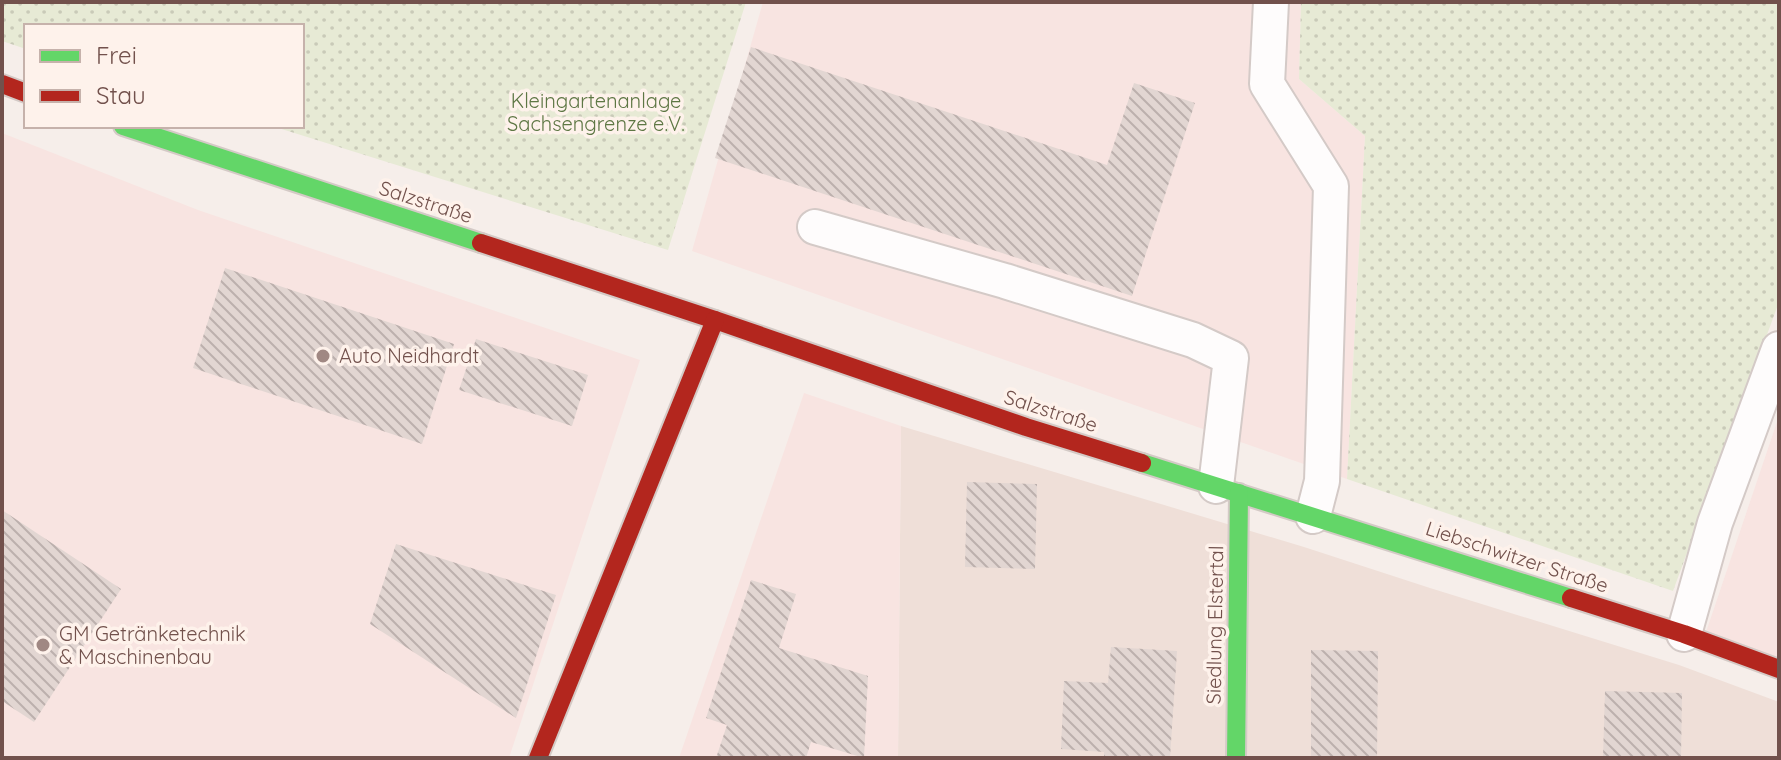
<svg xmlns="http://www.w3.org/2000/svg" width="1781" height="760" font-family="Quicksand,sans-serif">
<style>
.residential{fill:#efdfd8}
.commercial{fill:#f8e4e1}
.park{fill:url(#park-dots)}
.building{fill:url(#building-back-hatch)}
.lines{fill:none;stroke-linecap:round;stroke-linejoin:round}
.lane-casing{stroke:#d4cac7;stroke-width:38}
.fast-casing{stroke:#d4cac6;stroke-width:22}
.jam-casing{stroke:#d4cac6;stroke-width:22}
.lane{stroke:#fefcfc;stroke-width:34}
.fast{stroke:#63d668;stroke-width:18}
.jam{stroke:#b3261e;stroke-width:18}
.poi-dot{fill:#a08883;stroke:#fef2eb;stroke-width:3}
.labels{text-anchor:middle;stroke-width:7;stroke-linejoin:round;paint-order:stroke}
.park-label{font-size:20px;fill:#5e7744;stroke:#fef2eb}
.street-label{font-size:20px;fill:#72514c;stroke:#fef2eb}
.poi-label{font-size:20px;fill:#72514c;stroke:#fef2eb;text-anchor:start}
</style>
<defs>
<pattern id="park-dots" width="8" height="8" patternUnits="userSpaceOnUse" patternTransform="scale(2)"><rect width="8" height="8" fill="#e7ead5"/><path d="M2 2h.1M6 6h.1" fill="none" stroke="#c9cab8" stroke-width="1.8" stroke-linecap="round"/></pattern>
<pattern id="building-back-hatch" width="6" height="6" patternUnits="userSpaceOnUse" patternTransform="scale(2)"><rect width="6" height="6" fill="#e2d6d2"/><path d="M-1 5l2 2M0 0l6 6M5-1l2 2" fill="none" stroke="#bcb0ad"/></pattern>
</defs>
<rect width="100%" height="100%" fill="#f6eeea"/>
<path class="residential" d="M 901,426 L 1304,547 L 1430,588 L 1679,665 L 1779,702 L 1779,758 L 898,758 Z"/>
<g class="commercial">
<path d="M 763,2 L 1301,2 L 1299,79 L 1365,136 L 1347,479 L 692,251 Z"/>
<path d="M 2,133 L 198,210 L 640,360 L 509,758 L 2,758 Z"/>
<path d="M 804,393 L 901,426 L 898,758 L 679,758 Z"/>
<path d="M 1779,416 L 1779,669 L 1703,641 Z"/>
</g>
<g class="park">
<path d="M 2,2 L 746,2 L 668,250 L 272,126 L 302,126 L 302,26 L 26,26 L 26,49 L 2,41 Z"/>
<path d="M 1301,2 L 1779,2 L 1779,302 L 1673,591 L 1347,479 L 1365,136 L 1299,79 Z"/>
</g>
<g class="building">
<path d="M 751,47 L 1107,165 L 1134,83 L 1195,103 L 1132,296 L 715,158 Z"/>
<path d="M 225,268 L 454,344 L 422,444 L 193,368 Z"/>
<path d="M 476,339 L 588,375 L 572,426 L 459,390 Z"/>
<path d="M 967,482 L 1037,484 L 1035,569 L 965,567 Z"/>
<path d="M 2,510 L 121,589 L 34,722 L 2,701 Z"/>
<path d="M 396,544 L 556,595 L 516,718 L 370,624 Z"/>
<path d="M 751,580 L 796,594 L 779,648 L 868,676 L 864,758 L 811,742 L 806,758 L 716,758 L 727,725 L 706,718 Z"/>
<path d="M 1111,647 L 1177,651 L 1170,758 L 1104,758 L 1104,752 L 1061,749 L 1064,681 L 1108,683 Z"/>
<path d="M 1311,650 L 1378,651 L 1377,758 L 1311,758 Z"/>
<path d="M 1605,691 L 1682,693 L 1681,758 L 1603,758 Z"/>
</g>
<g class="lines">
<g class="lane-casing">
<g id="lane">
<path d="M 1271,2 L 1267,84 L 1331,186 L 1322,481 L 1313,516"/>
<path d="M 815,227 L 1005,281 L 1193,340 L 1231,358 L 1216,486"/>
<path d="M 1684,634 L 1715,523 L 1779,349"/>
</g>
</g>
<g class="fast-casing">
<g id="fast">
<path d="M 123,126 L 481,243"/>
<path d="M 1142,463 L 1571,598"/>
<path d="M 1236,758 L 1239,493"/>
</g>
</g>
<g class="jam-casing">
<g id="jam">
<path d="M 2,84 L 26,93"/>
<path d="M 481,243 L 715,320 L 1026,427 L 1142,463"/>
<path d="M 1571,598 L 1684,634 L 1779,669"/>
<path d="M 538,758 L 715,320"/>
</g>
</g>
<use href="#lane" class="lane"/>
<use href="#fast" class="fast"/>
<use href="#jam" class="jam"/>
</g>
<g class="poi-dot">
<circle cx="323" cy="356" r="8"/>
<circle cx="43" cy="645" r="8"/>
</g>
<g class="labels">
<g class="park-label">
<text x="596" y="108">Kleingartenanlage<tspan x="596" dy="23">Sachsengrenze e.V.</tspan></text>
</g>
<g class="street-label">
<text transform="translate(426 202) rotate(18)" y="7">Salzstraße</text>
<text transform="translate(1051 411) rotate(18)" y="7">Salzstraße</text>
<text transform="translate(1517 557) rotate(18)" y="7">Liebschwitzer Straße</text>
<text transform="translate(1215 625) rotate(-89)" y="7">Siedlung Elstertal</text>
</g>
<g class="poi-label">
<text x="339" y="363">Auto Neidhardt</text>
<text x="59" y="641">GM Getränketechnik<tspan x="59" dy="23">&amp; Maschinenbau</tspan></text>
</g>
</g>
<rect width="1781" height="760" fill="none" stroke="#72514c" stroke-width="8"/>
<rect x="24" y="24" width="280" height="104" fill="#fef2eb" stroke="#c6b2ab" stroke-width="2"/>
<rect x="40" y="50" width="40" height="12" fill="#63d668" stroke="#c6b2ab" stroke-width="2"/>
<text x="96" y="64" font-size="24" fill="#72514c">Frei</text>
<rect x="40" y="90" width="40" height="12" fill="#b3261e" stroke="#c6b2ab" stroke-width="2"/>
<text x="96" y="104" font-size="24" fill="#72514c">Stau</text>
</svg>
